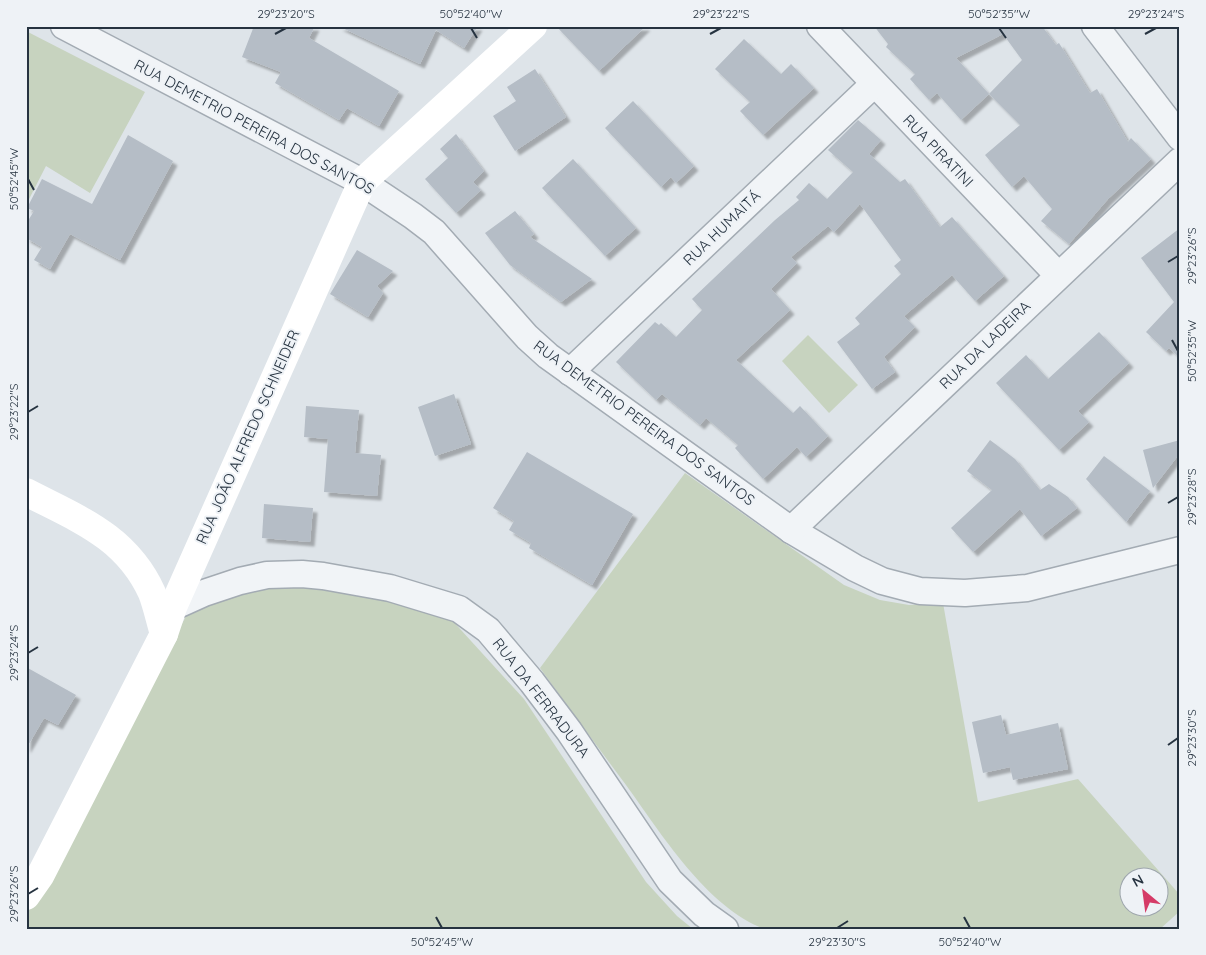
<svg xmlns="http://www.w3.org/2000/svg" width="1206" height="955" font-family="Quicksand,sans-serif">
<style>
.green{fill:#c7d3bf;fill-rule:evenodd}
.building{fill:#b5bdc6;filter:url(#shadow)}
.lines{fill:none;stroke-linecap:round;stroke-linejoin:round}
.street-casing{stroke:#a3abb3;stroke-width:29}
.street{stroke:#f1f4f7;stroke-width:26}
.secondary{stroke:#fff;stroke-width:28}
.ticks{fill:none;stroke:#263340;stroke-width:2}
.labels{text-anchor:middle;stroke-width:4;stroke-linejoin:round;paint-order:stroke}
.street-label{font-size:15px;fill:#263340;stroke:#eef2f6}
.neatline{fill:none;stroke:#263340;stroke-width:2}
.ticks-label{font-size:12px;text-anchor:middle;fill:#263340}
</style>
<defs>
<filter id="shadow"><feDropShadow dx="4.5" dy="4.5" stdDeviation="1" flood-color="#0004"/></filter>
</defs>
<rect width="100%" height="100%" fill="#dee4e9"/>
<g class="green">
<path d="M 26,31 L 145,92 L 90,193 L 46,166 L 26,205 Z"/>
<path d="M 808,335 L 858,385 L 829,413 L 782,361 Z"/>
<path d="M 685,473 L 844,585 L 880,600 L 909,605 L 943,603 L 978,802 L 1078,779 L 1180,895 L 1180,911 L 1160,929 L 765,929 C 708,909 660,832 626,785 C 597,746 568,707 540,668 ZM 1128,878 L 1158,878 L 1158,908 L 1128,908 Z"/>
<path d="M 276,584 L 316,586 L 382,600 L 451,619 L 524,699 L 646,882 L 677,916 L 693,929 L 26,929 L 26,914 L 51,883 L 187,614 L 232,594 Z"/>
</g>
<g class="building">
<path d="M 254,26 L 315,26 L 309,38 L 399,91 L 379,126 L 347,108 L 339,120 L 275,83 L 281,72 L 242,57 Z"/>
<path d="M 338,26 L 478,26 L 464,48 L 436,30 L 420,64 Z"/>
<path d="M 556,26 L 646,26 L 599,71 Z"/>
<path d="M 874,26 L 1042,26 L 1056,45 L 1059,43 L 1090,93 L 1097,89 L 1128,142 L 1131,138 L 1151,159 L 1108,199 L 1069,244 L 1041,221 L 1052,209 L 1024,176 L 1012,187 L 985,155 L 1020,125 L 989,94 L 1022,60 L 1003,34 L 956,58 L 989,94 L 961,120 L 937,93 L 929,100 L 910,79 L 915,74 L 886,47 L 888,44 Z"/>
<path d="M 744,39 L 781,74 L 791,64 L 814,88 L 763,135 L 740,111 L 750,102 L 715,69 Z"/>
<path d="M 535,69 L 566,117 L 515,151 L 493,116 L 516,101 L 507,87 Z"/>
<path d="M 633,101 L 694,166 L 676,183 L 671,177 L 661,187 L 605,128 Z"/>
<path d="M 858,120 L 881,140 L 869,154 L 900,182 L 905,179 L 940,227 L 952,217 L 1004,276 L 975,301 L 952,275 L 904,316 L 915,327 L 884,357 L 895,372 L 872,389 L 837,342 L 860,324 L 855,318 L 901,274 L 894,266 L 901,260 L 860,204 L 834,232 L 828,226 L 791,257 L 797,263 L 771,289 L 790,310 L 736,360 L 793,413 L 800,406 L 828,436 L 806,457 L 797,447 L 763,479 L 735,448 L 738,445 L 706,418 L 700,425 L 662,394 L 656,400 L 616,362 L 655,322 L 659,325 L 661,323 L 676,337 L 702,310 L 692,299 L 775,220 L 799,200 L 796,197 L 809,183 L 827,199 L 853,172 L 828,150 Z"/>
<path d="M 456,134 L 484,171 L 473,182 L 481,190 L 456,213 L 425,179 L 448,158 L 440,149 Z"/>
<path d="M 128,135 L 173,161 L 120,260 L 70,234 L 50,269 L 34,260 L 42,247 L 26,238 L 26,224 L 34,211 L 27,208 L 42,179 L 92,204 Z"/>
<path d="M 573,159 L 636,228 L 605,256 L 542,188 Z"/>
<path d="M 515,211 L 534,234 L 530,237 L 592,279 L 561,302 L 510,265 L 485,233 Z"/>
<path d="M 1180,228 L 1180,358 L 1169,348 L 1166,351 L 1146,332 L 1174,302 L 1141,258 Z"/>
<path d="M 357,250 L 393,271 L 377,286 L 383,293 L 368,317 L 330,294 Z"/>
<path d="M 1099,332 L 1129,363 L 1078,411 L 1089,422 L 1059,450 L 996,383 L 1026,355 L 1048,379 Z"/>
<path d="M 454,394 L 471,444 L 435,456 L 418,407 Z"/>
<path d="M 306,406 L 359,410 L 355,453 L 381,455 L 377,496 L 324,492 L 328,439 L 304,437 Z"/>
<path d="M 990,440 L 1015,459 L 1040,490 L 1049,484 L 1068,497 L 1077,508 L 1041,536 L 1020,509 L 973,552 L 951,528 L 992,490 L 967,471 Z"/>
<path d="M 1180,440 L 1180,453 L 1153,488 L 1143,450 Z"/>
<path d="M 527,452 L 633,514 L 592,585 L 529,548 L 531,543 L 509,530 L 514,521 L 493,508 Z"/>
<path d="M 1104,456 L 1150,491 L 1126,522 L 1086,479 Z"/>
<path d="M 264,504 L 313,508 L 310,542 L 262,538 Z"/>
<path d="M 26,667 L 76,695 L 58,725 L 44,718 L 26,749 Z"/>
<path d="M 1001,715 L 1006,735 L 1058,723 L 1068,769 L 1013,780 L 1010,767 L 983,773 L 972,722 Z"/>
</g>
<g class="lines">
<g class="street-casing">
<g id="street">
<path d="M 64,26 L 362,182 L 413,216 L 434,232 L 527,337 L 548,356 L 791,530 L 855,568 L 882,581 L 920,591 L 965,593 L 1027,588 L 1180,550"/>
<path d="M 820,26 L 1058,275"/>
<path d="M 1095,26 L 1180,137"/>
<path d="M 570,372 L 874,84"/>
<path d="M 791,530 L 1180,161"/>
<path d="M 173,607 L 204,593 L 240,581 L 267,575 L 302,574 L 323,576 L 390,588 L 459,609 L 488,630 L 532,682 L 569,731 L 670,881 L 704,914 L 725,929"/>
</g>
</g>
<use href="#street" class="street"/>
<g class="secondary">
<path d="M 26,492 C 78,519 126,536 152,593 C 157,606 160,621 164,634"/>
<path d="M 26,896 L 40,876 L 164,634 L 173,607 L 362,182 L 533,26"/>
</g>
</g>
<path class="ticks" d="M 471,28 L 477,38M 999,28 L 1006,38M 275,34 L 286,28M 710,34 L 721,28M 1145,34 L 1156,28M 28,179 L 34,190M 1168,262 L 1178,256M 1172,340 L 1178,351M 28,412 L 38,406M 1168,503 L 1178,497M 28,653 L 38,647M 1168,745 L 1178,738M 28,894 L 38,888M 436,917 L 442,928M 964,917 L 970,928M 837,928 L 848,921"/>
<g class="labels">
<g class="street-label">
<text transform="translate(254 127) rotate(28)" y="5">RUA DEMETRIO PEREIRA DOS SANTOS</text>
<text transform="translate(938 151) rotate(46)" y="5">RUA PIRATINI</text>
<text transform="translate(722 228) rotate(-44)" y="5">RUA HUMAITÁ</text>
<text transform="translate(985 345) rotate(-44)" y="5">RUA DA LADEIRA</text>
<text transform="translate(644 423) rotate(36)" y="5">RUA DEMETRIO PEREIRA DOS SANTOS</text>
<text transform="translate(248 437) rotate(-66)" y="5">RUA JOÃO ALFREDO SCHNEIDER</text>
<text transform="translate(541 698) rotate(52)" y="5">RUA DA FERRADURA</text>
</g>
</g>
<rect width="1206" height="955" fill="none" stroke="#eef2f6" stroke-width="55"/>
<g transform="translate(1144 892) rotate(331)"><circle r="24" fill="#eef2f6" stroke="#9ea6ad"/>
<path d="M0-4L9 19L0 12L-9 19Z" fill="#d53b67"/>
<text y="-8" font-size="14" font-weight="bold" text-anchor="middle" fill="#263340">N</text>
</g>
<rect x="28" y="28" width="1150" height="900" class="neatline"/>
<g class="ticks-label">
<text x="286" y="18">29°23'20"S</text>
<text x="471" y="18">50°52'40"W</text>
<text x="721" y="18">29°23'22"S</text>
<text x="999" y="18">50°52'35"W</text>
<text x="1156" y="18">29°23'24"S</text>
<text transform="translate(14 179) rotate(-90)" y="4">50°52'45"W</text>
<text transform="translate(1192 256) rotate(-90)" y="4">29°23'26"S</text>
<text transform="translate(1192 351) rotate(-90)" y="4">50°52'35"W</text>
<text transform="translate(14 412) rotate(-90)" y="4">29°23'22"S</text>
<text transform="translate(1192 497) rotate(-90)" y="4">29°23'28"S</text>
<text transform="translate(14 653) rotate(-90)" y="4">29°23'24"S</text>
<text transform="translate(1192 738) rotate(-90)" y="4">29°23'30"S</text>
<text transform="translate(14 894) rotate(-90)" y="4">29°23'26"S</text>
<text x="442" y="946">50°52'45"W</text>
<text x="837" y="946">29°23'30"S</text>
<text x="970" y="946">50°52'40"W</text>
</g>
</svg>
